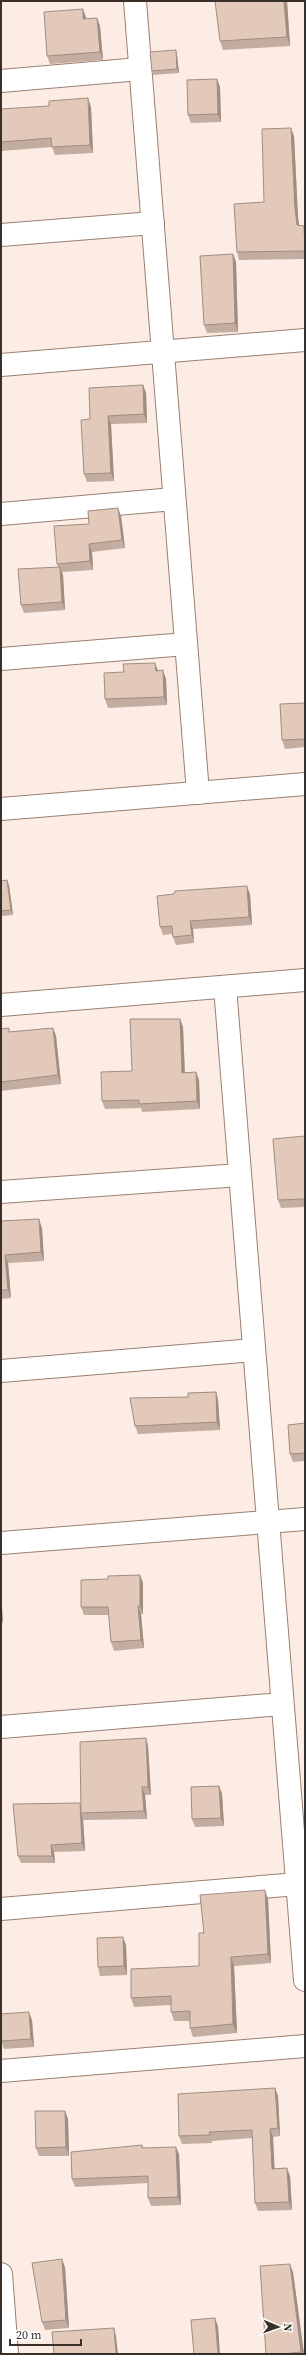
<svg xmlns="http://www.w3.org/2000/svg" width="306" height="2355" font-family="'Source Serif 4',serif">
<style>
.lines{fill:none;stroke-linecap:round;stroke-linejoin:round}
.minor-casing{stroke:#998072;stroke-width:24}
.minor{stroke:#fff;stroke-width:22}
.wall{fill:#c3ada0}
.shaded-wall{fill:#9f8d82}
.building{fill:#e3c9ba;stroke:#9f8d82}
</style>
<rect width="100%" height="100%" fill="#fcece3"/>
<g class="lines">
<g class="minor-casing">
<g id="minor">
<path d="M 135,1 L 198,793"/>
<path d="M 1,81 L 140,69"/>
<path d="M 1,235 L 153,223"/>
<path d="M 1,365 L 305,340"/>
<path d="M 1,514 L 174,499"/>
<path d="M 1,659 L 186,644"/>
<path d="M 1,809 L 305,784"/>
<path d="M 225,987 L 305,1980"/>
<path d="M 1,1005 L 305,980"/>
<path d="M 1,1192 L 240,1175"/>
<path d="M 1,1371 L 254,1350"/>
<path d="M 1,1543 L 305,1519"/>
<path d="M 1,1727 L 282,1704"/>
<path d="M 1,1909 L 297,1884"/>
<path d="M 1,2071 L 305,2046"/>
<path d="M 1,2274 L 7,2354"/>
</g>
</g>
<use href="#minor" class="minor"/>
</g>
<g class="wall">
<path d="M 287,1 L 290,46 L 223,50 L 220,41 Z"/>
<path d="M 86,17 L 86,19 L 97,18 L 100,26 L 103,60 L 50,64 L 47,56 Z"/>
<path d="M 177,55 L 179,73 L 153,75 L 152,71 Z"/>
<path d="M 217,79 L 220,87 L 221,122 L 191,123 L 188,115 Z"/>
<path d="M 91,107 L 93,153 L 55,155 L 52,147 L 1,151 L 1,109 Z"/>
<path d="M 294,136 L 298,217 L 299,225 L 304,226 L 305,230 L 305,259 L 239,260 L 237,252 L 264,202 Z"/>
<path d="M 233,254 L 236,262 L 238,332 L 207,333 L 204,325 Z"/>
<path d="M 143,385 L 146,393 L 147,423 L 111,424 L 114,481 L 87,482 L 84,474 L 90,419 Z"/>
<path d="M 121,516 L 125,548 L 92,552 L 93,570 L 62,572 L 63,575 L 65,610 L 24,613 L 21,605 L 58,567 L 57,564 L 89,524 Z"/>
<path d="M 155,663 L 158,671 L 166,679 L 167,705 L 108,708 L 105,699 L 124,672 Z"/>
<path d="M 305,703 L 305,747 L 285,749 L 282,740 Z"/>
<path d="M 1,881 L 9,885 L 13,915 L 1,916 Z"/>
<path d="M 250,894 L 252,925 L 193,929 L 194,943 L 176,945 L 173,937 L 172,934 L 163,935 L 160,927 Z"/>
<path d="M 180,1019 L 183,1027 L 185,1073 L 196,1072 L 199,1080 L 200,1109 L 142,1112 L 141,1108 L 105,1109 L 102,1101 L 132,1071 Z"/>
<path d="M 53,1028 L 56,1036 L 61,1084 L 1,1091 L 1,1029 L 10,1032 Z"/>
<path d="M 305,1136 L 305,1207 L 281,1208 L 278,1200 Z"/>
<path d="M 1,1221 L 42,1228 L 44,1261 L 8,1263 L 11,1298 L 1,1299 Z"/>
<path d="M 216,1392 L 218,1400 L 220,1430 L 138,1434 L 135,1426 L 188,1397 Z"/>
<path d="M 305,1423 L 305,1461 L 293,1462 L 290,1454 Z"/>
<path d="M 140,1575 L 143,1583 L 143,1614 L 141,1614 L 144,1648 L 114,1651 L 111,1642 L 109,1615 L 84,1615 L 81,1607 L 108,1579 Z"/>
<path d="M 1,1593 L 3,1623 L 1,1623 Z"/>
<path d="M 146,1738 L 148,1746 L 151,1795 L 145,1795 L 147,1819 L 84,1820 L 83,1819 L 85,1851 L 54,1852 L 55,1863 L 21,1863 L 18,1856 L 81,1804 Z"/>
<path d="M 219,1786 L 222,1794 L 224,1826 L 195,1827 L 192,1819 Z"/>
<path d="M 268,1899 L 271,1963 L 234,1966 L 237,2033 L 193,2037 L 190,2028 L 190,2021 L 174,2021 L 171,2012 L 171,2005 L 134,2007 L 131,1998 L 199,1966 L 204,1933 Z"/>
<path d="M 126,1945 L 127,1975 L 100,1976 L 98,1967 Z"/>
<path d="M 32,2020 L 34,2047 L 4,2049 L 1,2041 Z"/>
<path d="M 275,2088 L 278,2096 L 280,2136 L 273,2137 L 274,2169 L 290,2176 L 292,2210 L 258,2211 L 255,2203 L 252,2138 L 212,2141 L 212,2143 L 182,2144 L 179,2136 Z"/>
<path d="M 65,2111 L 68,2119 L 69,2156 L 39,2156 L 36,2148 Z"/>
<path d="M 142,2145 L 143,2148 L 179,2154 L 181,2205 L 151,2206 L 148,2198 L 148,2183 L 75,2187 L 72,2179 Z"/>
<path d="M 65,2267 L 69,2328 L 45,2330 L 42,2322 Z"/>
<path d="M 293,2272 L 304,2354 L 266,2354 Z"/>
</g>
<g class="shaded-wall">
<path d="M 284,1 L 287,1 L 290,46 L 287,37 Z"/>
<path d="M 83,9 L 86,17 L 86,28 L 83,19 Z"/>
<path d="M 97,18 L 100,26 L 103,60 L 100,52 Z"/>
<path d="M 176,50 L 177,55 L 179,73 L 177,69 Z"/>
<path d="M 217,79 L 220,87 L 221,122 L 218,114 Z"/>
<path d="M 88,98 L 91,107 L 93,153 L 90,145 Z"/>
<path d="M 291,128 L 294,136 L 298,217 L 300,233 L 297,225 L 295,209 Z"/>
<path d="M 304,226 L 305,230 L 305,252 L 305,251 Z"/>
<path d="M 233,254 L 236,262 L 238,332 L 235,323 Z"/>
<path d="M 143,385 L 146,393 L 147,423 L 144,414 Z"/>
<path d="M 108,416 L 111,424 L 114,481 L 111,473 Z"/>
<path d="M 118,508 L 121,516 L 125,548 L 122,540 Z"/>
<path d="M 89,544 L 92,552 L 93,570 L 90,561 Z"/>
<path d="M 60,567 L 63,575 L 65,610 L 62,602 Z"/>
<path d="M 155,663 L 158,671 L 156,671 Z"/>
<path d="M 163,670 L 166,679 L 167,705 L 164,697 Z"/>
<path d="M 7,880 L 9,885 L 13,915 L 11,910 Z"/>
<path d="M 247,886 L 250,894 L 252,925 L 249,917 Z"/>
<path d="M 190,921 L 193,929 L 194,943 L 192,935 Z"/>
<path d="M 180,1019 L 183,1027 L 185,1081 L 182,1073 Z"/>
<path d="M 53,1028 L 56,1036 L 61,1084 L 58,1075 Z"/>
<path d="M 196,1072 L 199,1080 L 200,1109 L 197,1101 Z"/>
<path d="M 39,1219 L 42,1228 L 44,1261 L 41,1252 Z"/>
<path d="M 5,1255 L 8,1263 L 11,1298 L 8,1290 Z"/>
<path d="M 216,1392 L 218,1400 L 220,1430 L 217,1422 Z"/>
<path d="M 140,1575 L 143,1583 L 143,1614 L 140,1606 Z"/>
<path d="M 1,1593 L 3,1623 L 1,1616 Z"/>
<path d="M 138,1606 L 141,1614 L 144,1648 L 141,1640 Z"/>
<path d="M 146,1738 L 148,1746 L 151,1795 L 148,1787 Z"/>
<path d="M 219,1786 L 222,1794 L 224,1826 L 221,1818 Z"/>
<path d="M 142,1787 L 145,1795 L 147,1819 L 144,1811 Z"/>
<path d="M 80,1803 L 81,1813 L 83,1819 L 85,1851 L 82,1843 Z"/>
<path d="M 51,1845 L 54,1852 L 55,1863 L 52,1856 Z"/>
<path d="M 265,1890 L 268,1899 L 271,1963 L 268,1954 Z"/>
<path d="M 123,1937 L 126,1945 L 127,1975 L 124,1966 Z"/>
<path d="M 231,1957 L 234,1966 L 237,2033 L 233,2024 Z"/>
<path d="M 29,2012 L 32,2020 L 34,2047 L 31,2039 Z"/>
<path d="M 275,2088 L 278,2096 L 280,2136 L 278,2128 Z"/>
<path d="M 65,2111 L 68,2119 L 69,2156 L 66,2147 Z"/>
<path d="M 270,2129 L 273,2137 L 275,2177 L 272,2169 Z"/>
<path d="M 176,2147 L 179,2154 L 181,2205 L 178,2197 Z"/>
<path d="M 287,2168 L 290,2176 L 292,2210 L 289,2202 Z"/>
<path d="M 62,2259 L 65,2267 L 69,2328 L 66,2320 Z"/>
<path d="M 290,2264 L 293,2272 L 304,2354 L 302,2354 L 301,2352 Z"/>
<path d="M 215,2318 L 218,2326 L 220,2354 L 218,2354 Z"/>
<path d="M 114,2328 L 116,2336 L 118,2354 L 116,2354 Z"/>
</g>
<g class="building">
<path d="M 215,1 L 284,1 L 287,37 L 220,41 Z"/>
<path d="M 83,9 L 83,19 L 97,18 L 100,52 L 47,56 L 44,12 Z"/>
<path d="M 176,50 L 177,69 L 152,71 L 150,52 Z"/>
<path d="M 217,79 L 218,114 L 188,115 L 187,80 Z"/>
<path d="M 88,98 L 90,145 L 52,147 L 51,138 L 1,142 L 1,109 L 49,106 L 49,101 Z"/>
<path d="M 291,128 L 295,209 L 297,225 L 304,226 L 305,251 L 237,252 L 234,204 L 264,202 L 262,129 Z"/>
<path d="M 233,254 L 235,323 L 204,325 L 200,256 Z"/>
<path d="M 143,385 L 144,414 L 108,416 L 111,473 L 84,474 L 81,420 L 90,419 L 89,388 Z"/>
<path d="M 118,508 L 122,540 L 89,544 L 90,561 L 57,564 L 54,526 L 89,524 L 88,511 Z"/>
<path d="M 60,567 L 62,602 L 21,605 L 18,569 Z"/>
<path d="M 155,663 L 156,671 L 163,670 L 164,697 L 105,699 L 104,673 L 124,672 L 123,664 Z"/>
<path d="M 305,703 L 305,739 L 282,740 L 280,704 Z"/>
<path d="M 7,880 L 11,910 L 1,911 L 1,881 Z"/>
<path d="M 247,886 L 249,917 L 190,921 L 192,935 L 173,937 L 172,926 L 160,927 L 157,896 L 174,894 L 175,891 Z"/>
<path d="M 130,1019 L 180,1019 L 182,1073 L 196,1072 L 197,1101 L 139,1104 L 139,1100 L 102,1101 L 101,1072 L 132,1071 Z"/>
<path d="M 9,1028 L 9,1032 L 53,1028 L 58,1075 L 1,1082 L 1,1029 Z"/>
<path d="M 305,1136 L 305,1199 L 278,1200 L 273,1139 Z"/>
<path d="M 39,1219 L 41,1252 L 5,1255 L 8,1290 L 1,1290 L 1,1221 Z"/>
<path d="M 216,1392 L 217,1422 L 135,1426 L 130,1398 L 188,1397 L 188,1393 Z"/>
<path d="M 305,1423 L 305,1453 L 290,1454 L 288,1425 Z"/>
<path d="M 140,1575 L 140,1606 L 138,1606 L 141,1640 L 111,1642 L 108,1607 L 81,1607 L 81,1580 L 108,1579 L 108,1576 Z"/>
<path d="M 146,1738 L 148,1787 L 142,1787 L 144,1811 L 81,1813 L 80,1742 Z"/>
<path d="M 219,1786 L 221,1818 L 192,1819 L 191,1787 Z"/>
<path d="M 80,1803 L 82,1843 L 51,1845 L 52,1856 L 18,1856 L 13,1804 Z"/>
<path d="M 265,1890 L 268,1954 L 231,1957 L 233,2024 L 190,2028 L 190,2011 L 171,2012 L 171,1996 L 131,1998 L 131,1969 L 199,1966 L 199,1933 L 204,1933 L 200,1895 Z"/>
<path d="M 123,1937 L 124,1966 L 98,1967 L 97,1938 Z"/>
<path d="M 29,2012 L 31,2039 L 1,2041 L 1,2014 Z"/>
<path d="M 275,2088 L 278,2128 L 270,2129 L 272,2169 L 287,2168 L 289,2202 L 255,2203 L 252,2130 L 209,2132 L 210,2135 L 179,2136 L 178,2094 Z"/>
<path d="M 35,2111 L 65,2111 L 66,2147 L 36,2148 Z"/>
<path d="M 142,2145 L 142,2148 L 176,2147 L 178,2197 L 148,2198 L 148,2176 L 72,2179 L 71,2152 Z"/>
<path d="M 62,2259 L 66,2320 L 42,2322 L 32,2263 Z"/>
<path d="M 290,2264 L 301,2352 L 282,2354 L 266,2354 L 260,2266 Z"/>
<path d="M 215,2318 L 218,2354 L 194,2354 L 191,2320 Z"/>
<path d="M 114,2328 L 116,2354 L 54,2354 L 52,2332 Z"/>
</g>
<rect width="306" height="2355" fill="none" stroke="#3a302a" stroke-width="4"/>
<g transform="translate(278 2327) rotate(92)" stroke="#ffffff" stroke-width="3" paint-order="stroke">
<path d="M0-3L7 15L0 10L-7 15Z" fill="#3a302a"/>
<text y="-6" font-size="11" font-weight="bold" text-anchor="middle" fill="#3a302a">N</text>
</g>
<path d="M10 2339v6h71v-6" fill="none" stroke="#3a302a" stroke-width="2"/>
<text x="16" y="2339" font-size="12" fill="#3a302a" stroke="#ffffff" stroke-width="3" paint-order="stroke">20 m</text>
</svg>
